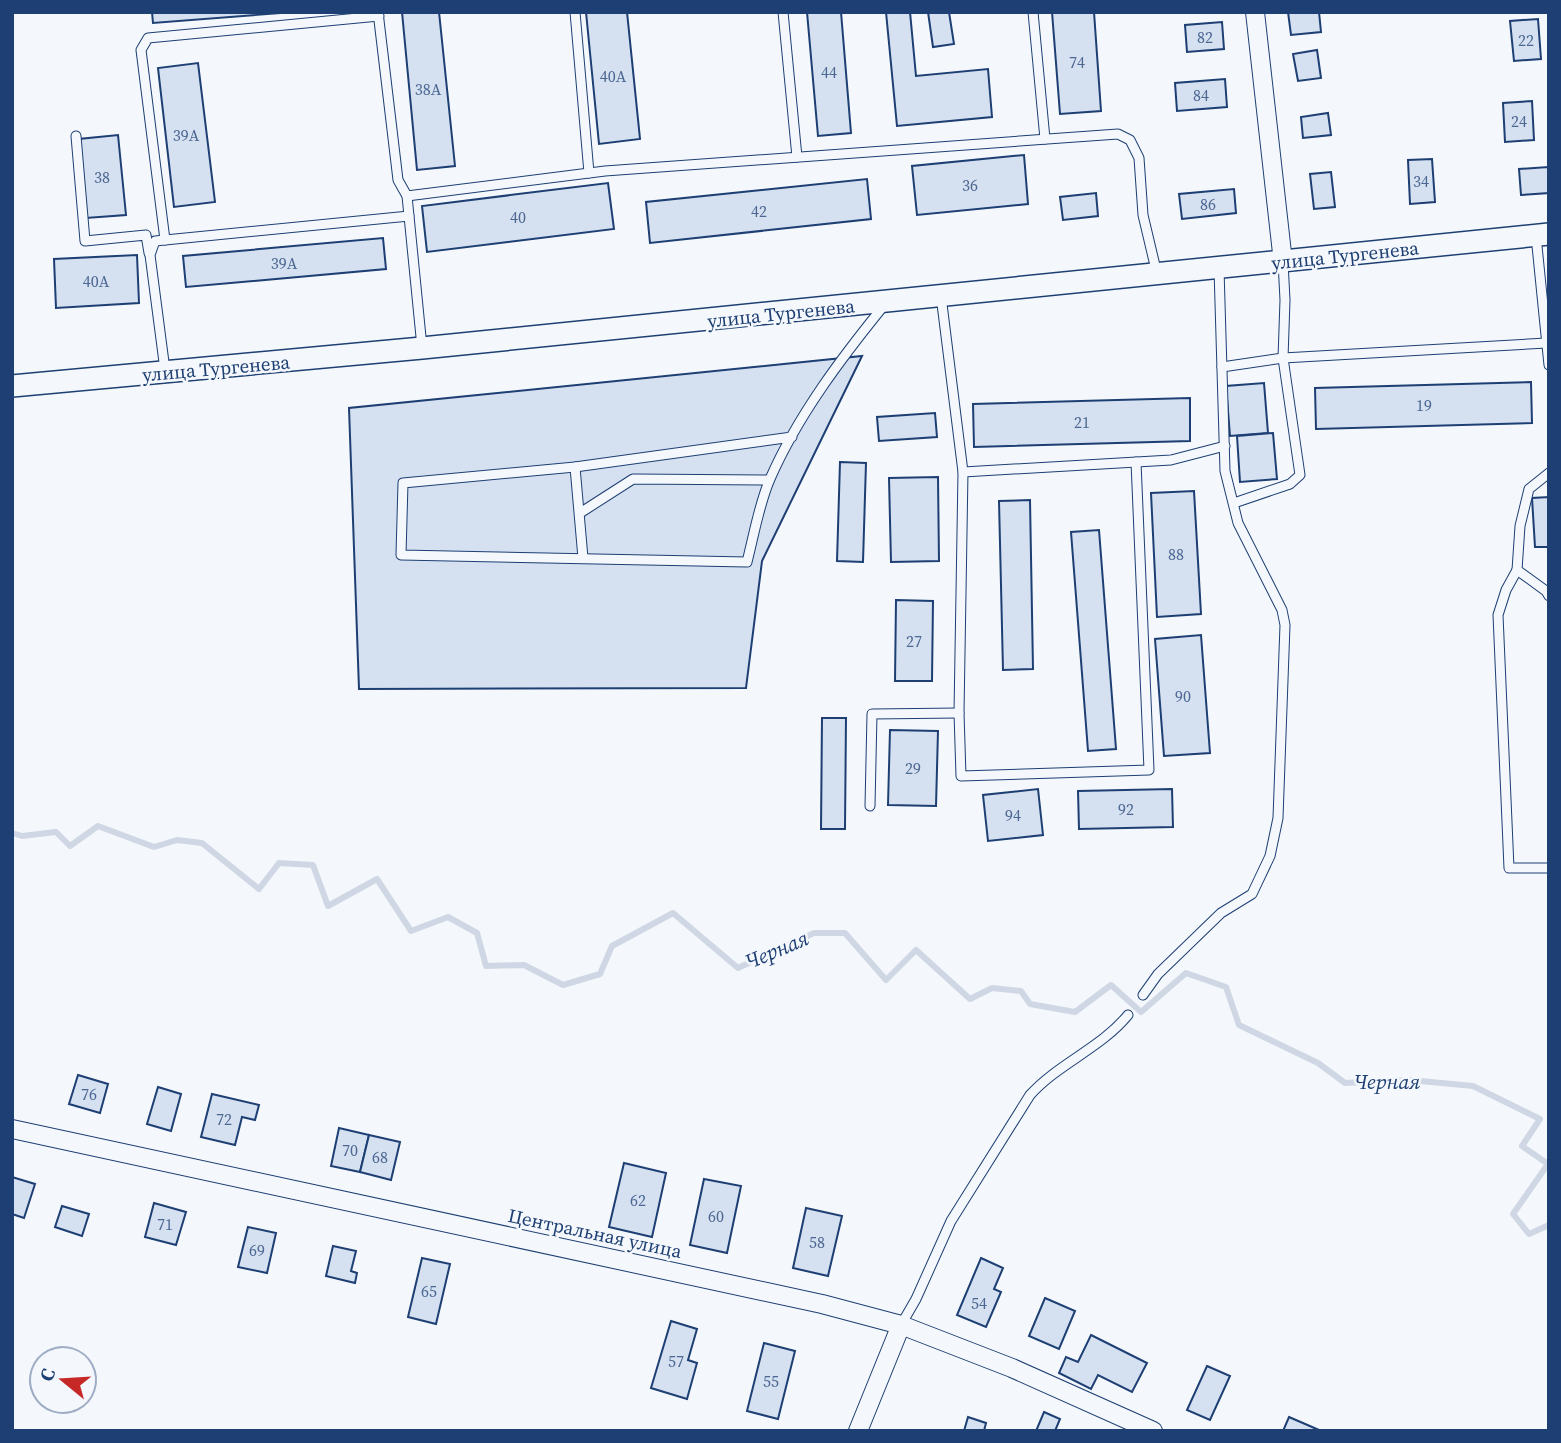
<svg xmlns="http://www.w3.org/2000/svg" width="1561" height="1443" font-family="'Source Serif 4',serif">
<style>
.lines{fill:none;stroke-linecap:round;stroke-linejoin:round}
.stream{stroke:#cfd7e4;stroke-width:6}
.building{fill:#d5e0f0;stroke:#1d3f73;stroke-width:2}
.service-casing{stroke:#1d3f73;stroke-width:11}
.minor-casing{stroke:#1d3f73;stroke-width:20}
.tertiary-casing{stroke:#1d3f73;stroke-width:24}
.service{stroke:#f4f7fb;stroke-width:9}
.minor{stroke:#f4f7fb;stroke-width:18}
.tertiary{stroke:#f4f7fb;stroke-width:21}
.labels{text-anchor:middle;stroke-width:5;stroke-linejoin:round;paint-order:stroke}
.number-label{font-size:16px;fill:#4b6792}
.street-label{font-size:19px;fill:#1d3f73;stroke:#f4f7fb}
.water-label{font-size:21px;font-style:italic;fill:#1d3f73;stroke:#f4f7fb}
</style>
<rect width="100%" height="100%" fill="#f4f7fb"/>
<g class="lines">
<path class="stream" d="M 12,833 L 22,836 L 56,832 L 70,846 L 98,826 L 154,847 L 177,840 L 202,843 L 259,889 L 279,863 L 313,865 L 328,906 L 377,879 L 411,931 L 448,917 L 477,933 L 486,966 L 524,965 L 563,985 L 600,974 L 612,946 L 673,913 L 738,968 L 814,933 L 845,933 L 886,980 L 916,950 L 970,999 L 992,988 L 1021,991 L 1030,1004 L 1075,1012 L 1111,985 L 1141,1012 L 1186,973 L 1226,987 L 1239,1025 L 1318,1063 L 1345,1083 L 1410,1080 L 1473,1086 L 1540,1119 L 1522,1146 L 1548,1164 L 1513,1214 L 1529,1234 L 1549,1225"/>
</g>
<g class="building">
<path d="M 152,12 L 294,12 L 153,23 Z"/>
<path d="M 402,12 L 439,12 L 455,166 L 417,170 Z"/>
<path d="M 586,12 L 627,12 L 640,139 L 599,144 Z"/>
<path d="M 807,12 L 841,12 L 851,133 L 818,136 Z"/>
<path d="M 886,12 L 910,12 L 916,76 L 988,69 L 992,117 L 897,126 Z"/>
<path d="M 928,12 L 949,12 L 954,44 L 933,47 Z"/>
<path d="M 1052,12 L 1094,12 L 1101,111 L 1060,114 Z"/>
<path d="M 1288,12 L 1319,12 L 1321,32 L 1291,35 Z"/>
<path d="M 1538,19 L 1541,59 L 1514,61 L 1510,21 Z"/>
<path d="M 1222,22 L 1224,49 L 1187,52 L 1185,25 Z"/>
<path d="M 1317,50 L 1321,78 L 1298,81 L 1293,54 Z"/>
<path d="M 198,63 L 215,202 L 174,207 L 158,68 Z"/>
<path d="M 1225,79 L 1227,107 L 1177,111 L 1175,83 Z"/>
<path d="M 1532,101 L 1534,140 L 1505,142 L 1503,103 Z"/>
<path d="M 1328,113 L 1331,135 L 1303,138 L 1301,117 Z"/>
<path d="M 118,135 L 126,215 L 86,218 L 79,139 Z"/>
<path d="M 1024,155 L 1028,204 L 917,215 L 912,166 Z"/>
<path d="M 1432,159 L 1435,202 L 1410,204 L 1408,160 Z"/>
<path d="M 1548,167 L 1549,193 L 1521,195 L 1519,169 Z"/>
<path d="M 1331,172 L 1335,207 L 1314,209 L 1310,174 Z"/>
<path d="M 867,179 L 871,219 L 650,243 L 646,202 Z"/>
<path d="M 608,183 L 614,229 L 427,252 L 422,206 Z"/>
<path d="M 1234,189 L 1236,213 L 1182,219 L 1179,194 Z"/>
<path d="M 1096,193 L 1098,216 L 1063,220 L 1060,197 Z"/>
<path d="M 383,238 L 386,269 L 186,287 L 183,256 Z"/>
<path d="M 137,255 L 139,303 L 56,308 L 54,259 Z"/>
<path d="M 862,356 L 762,561 L 746,688 L 359,689 L 349,408 Z"/>
<path d="M 1531,382 L 1532,423 L 1316,429 L 1315,388 Z"/>
<path d="M 1264,383 L 1268,433 L 1230,436 L 1226,386 Z"/>
<path d="M 1190,398 L 1190,441 L 974,447 L 973,404 Z"/>
<path d="M 935,413 L 937,437 L 879,441 L 877,417 Z"/>
<path d="M 1273,433 L 1277,479 L 1240,482 L 1237,436 Z"/>
<path d="M 840,462 L 866,463 L 863,562 L 837,561 Z"/>
<path d="M 938,477 L 939,561 L 891,562 L 889,478 Z"/>
<path d="M 1194,491 L 1201,614 L 1157,617 L 1151,493 Z"/>
<path d="M 1549,497 L 1549,547 L 1535,547 L 1532,498 Z"/>
<path d="M 1030,500 L 1033,669 L 1003,670 L 999,501 Z"/>
<path d="M 1099,530 L 1116,749 L 1088,751 L 1071,532 Z"/>
<path d="M 896,600 L 933,601 L 932,681 L 895,681 Z"/>
<path d="M 1201,635 L 1210,753 L 1164,756 L 1155,639 Z"/>
<path d="M 822,718 L 846,718 L 845,829 L 821,829 Z"/>
<path d="M 890,730 L 938,731 L 936,806 L 888,805 Z"/>
<path d="M 1038,789 L 1043,835 L 988,841 L 983,795 Z"/>
<path d="M 1172,789 L 1173,827 L 1079,829 L 1078,791 Z"/>
<path d="M 78,1075 L 108,1084 L 100,1113 L 69,1104 Z"/>
<path d="M 158,1087 L 181,1094 L 171,1131 L 147,1124 Z"/>
<path d="M 212,1094 L 259,1105 L 255,1120 L 242,1117 L 235,1145 L 201,1137 Z"/>
<path d="M 339,1128 L 369,1135 L 360,1172 L 331,1166 Z"/>
<path d="M 369,1135 L 400,1142 L 391,1180 L 360,1172 Z"/>
<path d="M 624,1163 L 666,1173 L 652,1237 L 609,1227 Z"/>
<path d="M 12,1177 L 35,1184 L 24,1218 L 12,1214 Z"/>
<path d="M 704,1179 L 741,1186 L 727,1253 L 690,1245 Z"/>
<path d="M 154,1203 L 186,1212 L 176,1245 L 145,1237 Z"/>
<path d="M 62,1206 L 89,1214 L 82,1236 L 55,1227 Z"/>
<path d="M 806,1208 L 842,1216 L 828,1276 L 793,1268 Z"/>
<path d="M 248,1227 L 276,1233 L 267,1273 L 238,1267 Z"/>
<path d="M 333,1246 L 356,1251 L 351,1271 L 357,1273 L 355,1283 L 326,1276 Z"/>
<path d="M 422,1258 L 450,1264 L 436,1324 L 408,1317 Z"/>
<path d="M 981,1258 L 1003,1268 L 994,1289 L 1001,1292 L 986,1327 L 957,1315 Z"/>
<path d="M 1045,1298 L 1075,1311 L 1059,1349 L 1029,1336 Z"/>
<path d="M 671,1321 L 697,1329 L 688,1360 L 697,1363 L 687,1399 L 651,1388 Z"/>
<path d="M 1091,1335 L 1147,1363 L 1132,1392 L 1098,1375 L 1091,1389 L 1059,1373 L 1066,1357 L 1078,1362 Z"/>
<path d="M 764,1343 L 795,1351 L 778,1419 L 747,1411 Z"/>
<path d="M 1207,1366 L 1230,1376 L 1210,1420 L 1187,1410 Z"/>
<path d="M 1044,1412 L 1060,1419 L 1055,1431 L 1036,1431 Z"/>
<path d="M 968,1417 L 986,1423 L 984,1431 L 964,1431 Z"/>
<path d="M 1289,1417 L 1319,1430 L 1319,1431 L 1283,1431 Z"/>
</g>
<g class="lines">
<g class="service-casing">
<g id="service">
<path d="M 378,12 L 398,180 L 407,196 L 422,347"/>
<path d="M 575,12 L 589,173"/>
<path d="M 783,12 L 797,157"/>
<path d="M 1033,12 L 1045,139"/>
<path d="M 76,136 L 85,241 L 146,235 L 149,253"/>
<path d="M 407,196 L 605,171 L 1118,134 L 1130,140 L 1139,158 L 1143,215 L 1157,274"/>
<path d="M 1536,236 L 1549,365"/>
<path d="M 165,240 L 141,50 L 148,38 L 379,16"/>
<path d="M 941,296 L 963,472 L 959,713 L 961,776 L 1149,770 L 1136,462"/>
<path d="M 1222,367 L 1283,358 L 1546,343"/>
<path d="M 165,370 L 150,255 L 155,241 L 409,216"/>
<path d="M 792,437 L 575,467 L 403,483 L 401,555 L 747,562 C 754,535 759,504 770,479 C 798,415 842,357 886,303"/>
<path d="M 575,467 L 583,558"/>
<path d="M 963,472 L 1171,460 L 1225,446"/>
<path d="M 1549,473 L 1529,489 L 1520,526 L 1517,570 L 1546,591 L 1549,596"/>
<path d="M 1234,503 L 1290,484 L 1300,475 L 1283,358 L 1285,300 L 1283,262"/>
<path d="M 580,513 L 633,479 L 769,480"/>
<path d="M 1517,570 L 1506,590 L 1498,615 L 1509,868 L 1549,868"/>
<path d="M 870,806 L 872,714 L 959,713"/>
<path d="M 1143,995 L 1158,974 L 1221,913 L 1252,894 L 1270,856 L 1278,818 L 1285,625 L 1282,610 L 1238,523 L 1225,471 L 1219,269"/>
<path d="M 901,1325 L 916,1299 L 951,1221 L 1030,1095 C 1059,1063 1101,1048 1128,1015"/>
</g>
</g>
<g class="minor-casing">
<g id="minor">
<path d="M 1255,12 L 1283,262"/>
<path d="M 12,1129 L 822,1304 L 901,1325 L 1012,1368 L 1153,1431"/>
<path d="M 858,1431 L 901,1325"/>
</g>
</g>
<g class="tertiary-casing">
<path id="tertiary" d="M 12,386 L 422,348 L 1549,234"/>
</g>
<use href="#service" class="service"/>
<use href="#minor" class="minor"/>
<use href="#tertiary" class="tertiary"/>
</g>
<g class="labels">
<g class="number-label">
<text x="1205" y="43">82</text>
<text x="1526" y="46">22</text>
<text x="1077" y="68">74</text>
<text x="829" y="78">44</text>
<text x="613" y="82">40А</text>
<text x="428" y="95">38А</text>
<text x="1201" y="101">84</text>
<text x="1519" y="127">24</text>
<text x="186" y="141">39А</text>
<text x="102" y="183">38</text>
<text x="1421" y="187">34</text>
<text x="970" y="191">36</text>
<text x="1208" y="210">86</text>
<text x="759" y="217">42</text>
<text x="518" y="223">40</text>
<text x="284" y="269">39А</text>
<text x="96" y="287">40А</text>
<text x="1424" y="411">19</text>
<text x="1082" y="428">21</text>
<text x="1176" y="560">88</text>
<text x="914" y="647">27</text>
<text x="1183" y="702">90</text>
<text x="913" y="774">29</text>
<text x="1126" y="815">92</text>
<text x="1013" y="821">94</text>
<text x="89" y="1100">76</text>
<text x="224" y="1125">72</text>
<text x="350" y="1156">70</text>
<text x="380" y="1163">68</text>
<text x="638" y="1206">62</text>
<text x="716" y="1222">60</text>
<text x="165" y="1230">71</text>
<text x="817" y="1248">58</text>
<text x="257" y="1256">69</text>
<text x="429" y="1297">65</text>
<text x="979" y="1309">54</text>
<text x="676" y="1367">57</text>
<text x="771" y="1387">55</text>
</g>
<g class="street-label">
<text transform="translate(1345 255) rotate(-6)" y="7">улица Тургенева</text>
<text transform="translate(781 313) rotate(-6)" y="7">улица Тургенева</text>
<text transform="translate(216 368) rotate(-5)" y="7">улица Тургенева</text>
<text transform="translate(595 1233) rotate(12)" y="7">Центральная улица</text>
</g>
<g class="water-label">
<text transform="translate(777 950) rotate(-23)" y="7">Черная</text>
<text x="1387" y="1089">Черная</text>
</g>
</g>
<rect width="1561" height="1443" fill="none" stroke="#1d3f73" stroke-width="28"/>
<g transform="translate(63 1380) rotate(288)"><circle r="33" fill="#f4f7fb" stroke="#9eadc5" stroke-width="2"/>
<path d="M0-5L12 26L0 18L-12 26Z" fill="#c62828"/>
<text y="-10" font-size="19" font-weight="bold" text-anchor="middle" fill="#1d3f73">С</text>
</g>
</svg>
